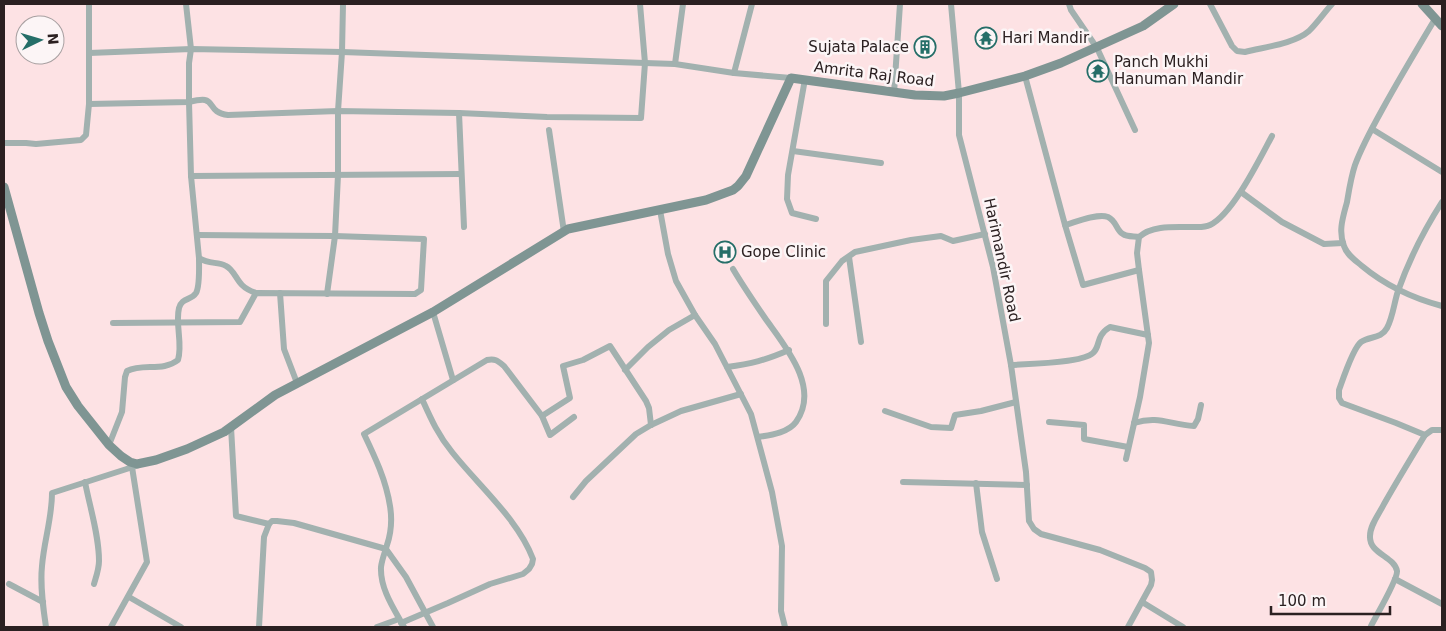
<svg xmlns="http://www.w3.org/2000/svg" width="1446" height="631" font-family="'DejaVu Sans',sans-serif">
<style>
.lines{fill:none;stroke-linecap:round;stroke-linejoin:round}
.street{stroke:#a2b1af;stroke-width:6}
.secondary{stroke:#7f9593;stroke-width:9}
.labels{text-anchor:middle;stroke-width:5;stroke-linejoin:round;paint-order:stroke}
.poi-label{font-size:15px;fill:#2b2021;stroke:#fcf5f6;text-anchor:start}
.street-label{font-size:15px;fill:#2b2021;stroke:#fcf5f6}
</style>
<rect width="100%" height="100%" fill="#fde2e4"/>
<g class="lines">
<g class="street">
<path d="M 186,4 L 191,49 L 189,63 L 189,102 L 191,176 L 199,258 C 210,265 217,261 226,266 C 233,269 236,279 242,285 C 246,289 250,291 256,293"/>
<path d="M 951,4 L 959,93 L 959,135 L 993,267 L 1011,365 L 1026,472 L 1029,521 L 1034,529 L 1041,534 L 1100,550 L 1145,568 L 1151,572 L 1152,580 L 1151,585 L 1128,627"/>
<path d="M 1069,4 L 1071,10 L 1097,48 L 1135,130"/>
<path d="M 1210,4 L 1232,46 L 1237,51 L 1245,52 C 1264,47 1294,44 1309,31 C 1317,23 1324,13 1332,4"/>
<path d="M 1435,19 C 1417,49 1399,79 1382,110 C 1372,128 1362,146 1355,165 C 1351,177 1349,190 1347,202 C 1343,217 1338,231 1344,246 C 1347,255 1355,260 1362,266 C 1386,286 1412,298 1442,306"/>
<path d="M 89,53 L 191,49 L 342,52 L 645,63 L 675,64 L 734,73 L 791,78"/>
<path d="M 675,64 L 683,4"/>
<path d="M 734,73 L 752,4"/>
<path d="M 1025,76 L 1065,225 L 1083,285 L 1139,270 L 1149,343 L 1140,397 L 1126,459"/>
<path d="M 805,79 L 788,175 L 787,199 L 792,213 L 816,219"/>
<path d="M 894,93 L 900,4"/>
<path d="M 89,104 L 189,102 C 193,101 201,99 205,100 C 214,102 210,113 228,115 L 338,111 L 459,113 L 547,117 L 641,118 L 645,63 L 640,4"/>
<path d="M 459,113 L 464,227"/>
<path d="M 1372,129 L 1442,172"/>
<path d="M 549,130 L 564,232"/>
<path d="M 4,143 L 26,143 L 36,144 L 81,140 L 86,135 L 89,104 L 89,4"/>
<path d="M 793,151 L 881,163"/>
<path d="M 191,176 L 461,174"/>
<path d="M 1241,192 L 1282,222 L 1324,244 L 1343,243"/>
<path d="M 660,210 L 668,254 L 676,281 L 695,315 L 715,344 L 751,414 L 772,492 L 782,546 L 781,611 L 785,627"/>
<path d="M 1065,225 C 1076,222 1097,213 1108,217 C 1117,221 1116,231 1123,234 C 1127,237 1135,236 1139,237"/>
<path d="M 849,257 L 861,342"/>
<path d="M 733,269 C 743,286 754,302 765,318 C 784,345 821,387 796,422 C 788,433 770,435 758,437"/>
<path d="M 1139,270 L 1137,253 L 1139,237 C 1152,225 1175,227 1191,227 C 1198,227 1204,228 1210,225 C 1233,214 1260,158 1272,136"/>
<path d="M 280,293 L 284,349 L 297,383"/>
<path d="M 327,294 L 335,236 L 338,175 L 338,111 L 342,52 L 343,4"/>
<path d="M 433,312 L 453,380"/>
<path d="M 113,323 L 240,322 L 256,293 L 415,294 L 421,290 L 424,239 L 335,236 L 197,235"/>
<path d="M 826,324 L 826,281 L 842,261 L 855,252 L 911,240 L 941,236 L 953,241 L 985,234"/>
<path d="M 1011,365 C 1027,364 1083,363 1093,353 C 1101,346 1095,336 1110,327 L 1148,335"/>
<path d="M 727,367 C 751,364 766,360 789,350"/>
<path d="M 625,370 L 648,347 L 669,330 L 695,315"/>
<path d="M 885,411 L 931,427 L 951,428 L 955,415 L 981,411 L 1016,402"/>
<path d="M 542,416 L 570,398 L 563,366 L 583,360 L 610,346 L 646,401 L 649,408 L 651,425"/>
<path d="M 1049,422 L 1084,425 L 1084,439 L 1128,447"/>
<path d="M 1134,423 C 1159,415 1170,425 1194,426 L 1198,419 L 1201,405"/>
<path d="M 231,427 L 236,516 L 269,524"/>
<path d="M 1425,435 L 1396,423 L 1342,403 L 1339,398 L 1339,390 C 1343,379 1353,348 1361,342 C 1370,336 1381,339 1387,328 C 1393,317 1394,303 1398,291 C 1409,260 1424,230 1442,202"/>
<path d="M 109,445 L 122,412 L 125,377 L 127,371 C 143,363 163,372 178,360 C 183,343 175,325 179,308 C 182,297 191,301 196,293 C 200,286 199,266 199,258"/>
<path d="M 85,482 C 90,508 99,535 99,561 C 99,569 96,577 94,584"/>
<path d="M 903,482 L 1027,485"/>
<path d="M 976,483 L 982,532 L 997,579"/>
<path d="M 573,497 L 586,481 L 636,434 L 651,425 L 681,411 L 741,394"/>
<path d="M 1395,579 L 1442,604"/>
<path d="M 9,584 L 43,602"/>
<path d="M 129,597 L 181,627"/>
<path d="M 1142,602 L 1183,627"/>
<path d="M 401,623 L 448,603 L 490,584 L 523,574 L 529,569 L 532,564 L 533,559 C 518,519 478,485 452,452 C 438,435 431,419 422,399"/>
<path d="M 1371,626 C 1376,616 1398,579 1397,571 C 1394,556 1369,554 1370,536 C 1370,525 1379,514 1384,504 C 1397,481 1411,458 1425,435 L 1432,430 L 1442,430"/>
<path d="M 46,627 C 43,607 40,586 42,566 C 44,541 52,518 52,493 L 139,465"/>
<path d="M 111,627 L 147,562 L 132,467"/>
<path d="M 259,627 L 264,537 L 269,524 L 272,521 L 277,521 L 294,523 L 386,549 L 406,577 L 433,627"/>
<path d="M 377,627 L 399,619"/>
<path d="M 404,627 C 394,609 380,589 381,567 C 382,559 385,552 387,545 C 391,533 392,518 390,506 C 386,480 375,457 364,434 L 487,360 C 495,358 498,361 504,366 L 542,416 L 550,435 L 574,417"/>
</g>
<g class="secondary">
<path d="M 1422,4 L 1442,26"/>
<path d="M 4,187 L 39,313 L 48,341 L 66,387 L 78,406 L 109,445 L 121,456 L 130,462 L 137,464 L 156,460 L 187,449 L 224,432 L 275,395 L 433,312 L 568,229 L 706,200 L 733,190 L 738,186 L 746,176 L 791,78 L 915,95 L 944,96 L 959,93 L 1025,76 L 1061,63 L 1143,26 L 1174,4"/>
</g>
</g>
<defs>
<g id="temple-ring" transform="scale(1.125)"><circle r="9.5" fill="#fcf5f6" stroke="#256e68" stroke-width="1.5"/><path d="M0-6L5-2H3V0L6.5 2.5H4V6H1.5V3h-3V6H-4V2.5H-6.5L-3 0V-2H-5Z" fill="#256e68"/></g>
<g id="building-ring" transform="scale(1.125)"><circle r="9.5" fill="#fcf5f6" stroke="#256e68" stroke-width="1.5"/><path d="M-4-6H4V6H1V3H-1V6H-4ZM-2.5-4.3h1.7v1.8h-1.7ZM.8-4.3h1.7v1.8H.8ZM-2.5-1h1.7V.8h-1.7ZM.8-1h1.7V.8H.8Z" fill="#256e68"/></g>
<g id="hospital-ring" transform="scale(1.125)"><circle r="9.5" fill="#fcf5f6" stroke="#256e68" stroke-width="1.5"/><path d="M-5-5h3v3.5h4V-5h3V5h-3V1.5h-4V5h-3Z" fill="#256e68"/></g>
</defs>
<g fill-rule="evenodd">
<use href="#temple-ring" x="986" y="38"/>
<use href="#building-ring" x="925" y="47"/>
<use href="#temple-ring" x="1098" y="71"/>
<use href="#hospital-ring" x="725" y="252"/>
</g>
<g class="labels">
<g class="poi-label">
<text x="1002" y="43">Hari Mandir</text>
<text x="909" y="52" text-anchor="end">Sujata Palace</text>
<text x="1114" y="67">Panch Mukhi<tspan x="1114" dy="17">Hanuman Mandir</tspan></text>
<text x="741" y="257">Gope Clinic</text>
</g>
<g class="street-label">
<text transform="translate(874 74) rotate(7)" y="5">Amrita Raj Road</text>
<text transform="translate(1002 260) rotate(78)" y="5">Harimandir Road</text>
</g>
</g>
<rect width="1446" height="631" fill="none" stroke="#2b2021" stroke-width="10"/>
<g transform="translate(40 40) rotate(85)"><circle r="24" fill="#fcf5f6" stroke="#a8a0a1"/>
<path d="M0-4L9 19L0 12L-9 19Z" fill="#256e68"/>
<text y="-8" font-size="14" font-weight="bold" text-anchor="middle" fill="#2b2021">N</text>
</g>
<path d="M1271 606v8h119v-8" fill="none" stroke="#2b2021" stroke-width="2.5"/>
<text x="1278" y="606" font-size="15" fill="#2b2021" stroke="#fcf5f6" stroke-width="4" paint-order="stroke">100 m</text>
</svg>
